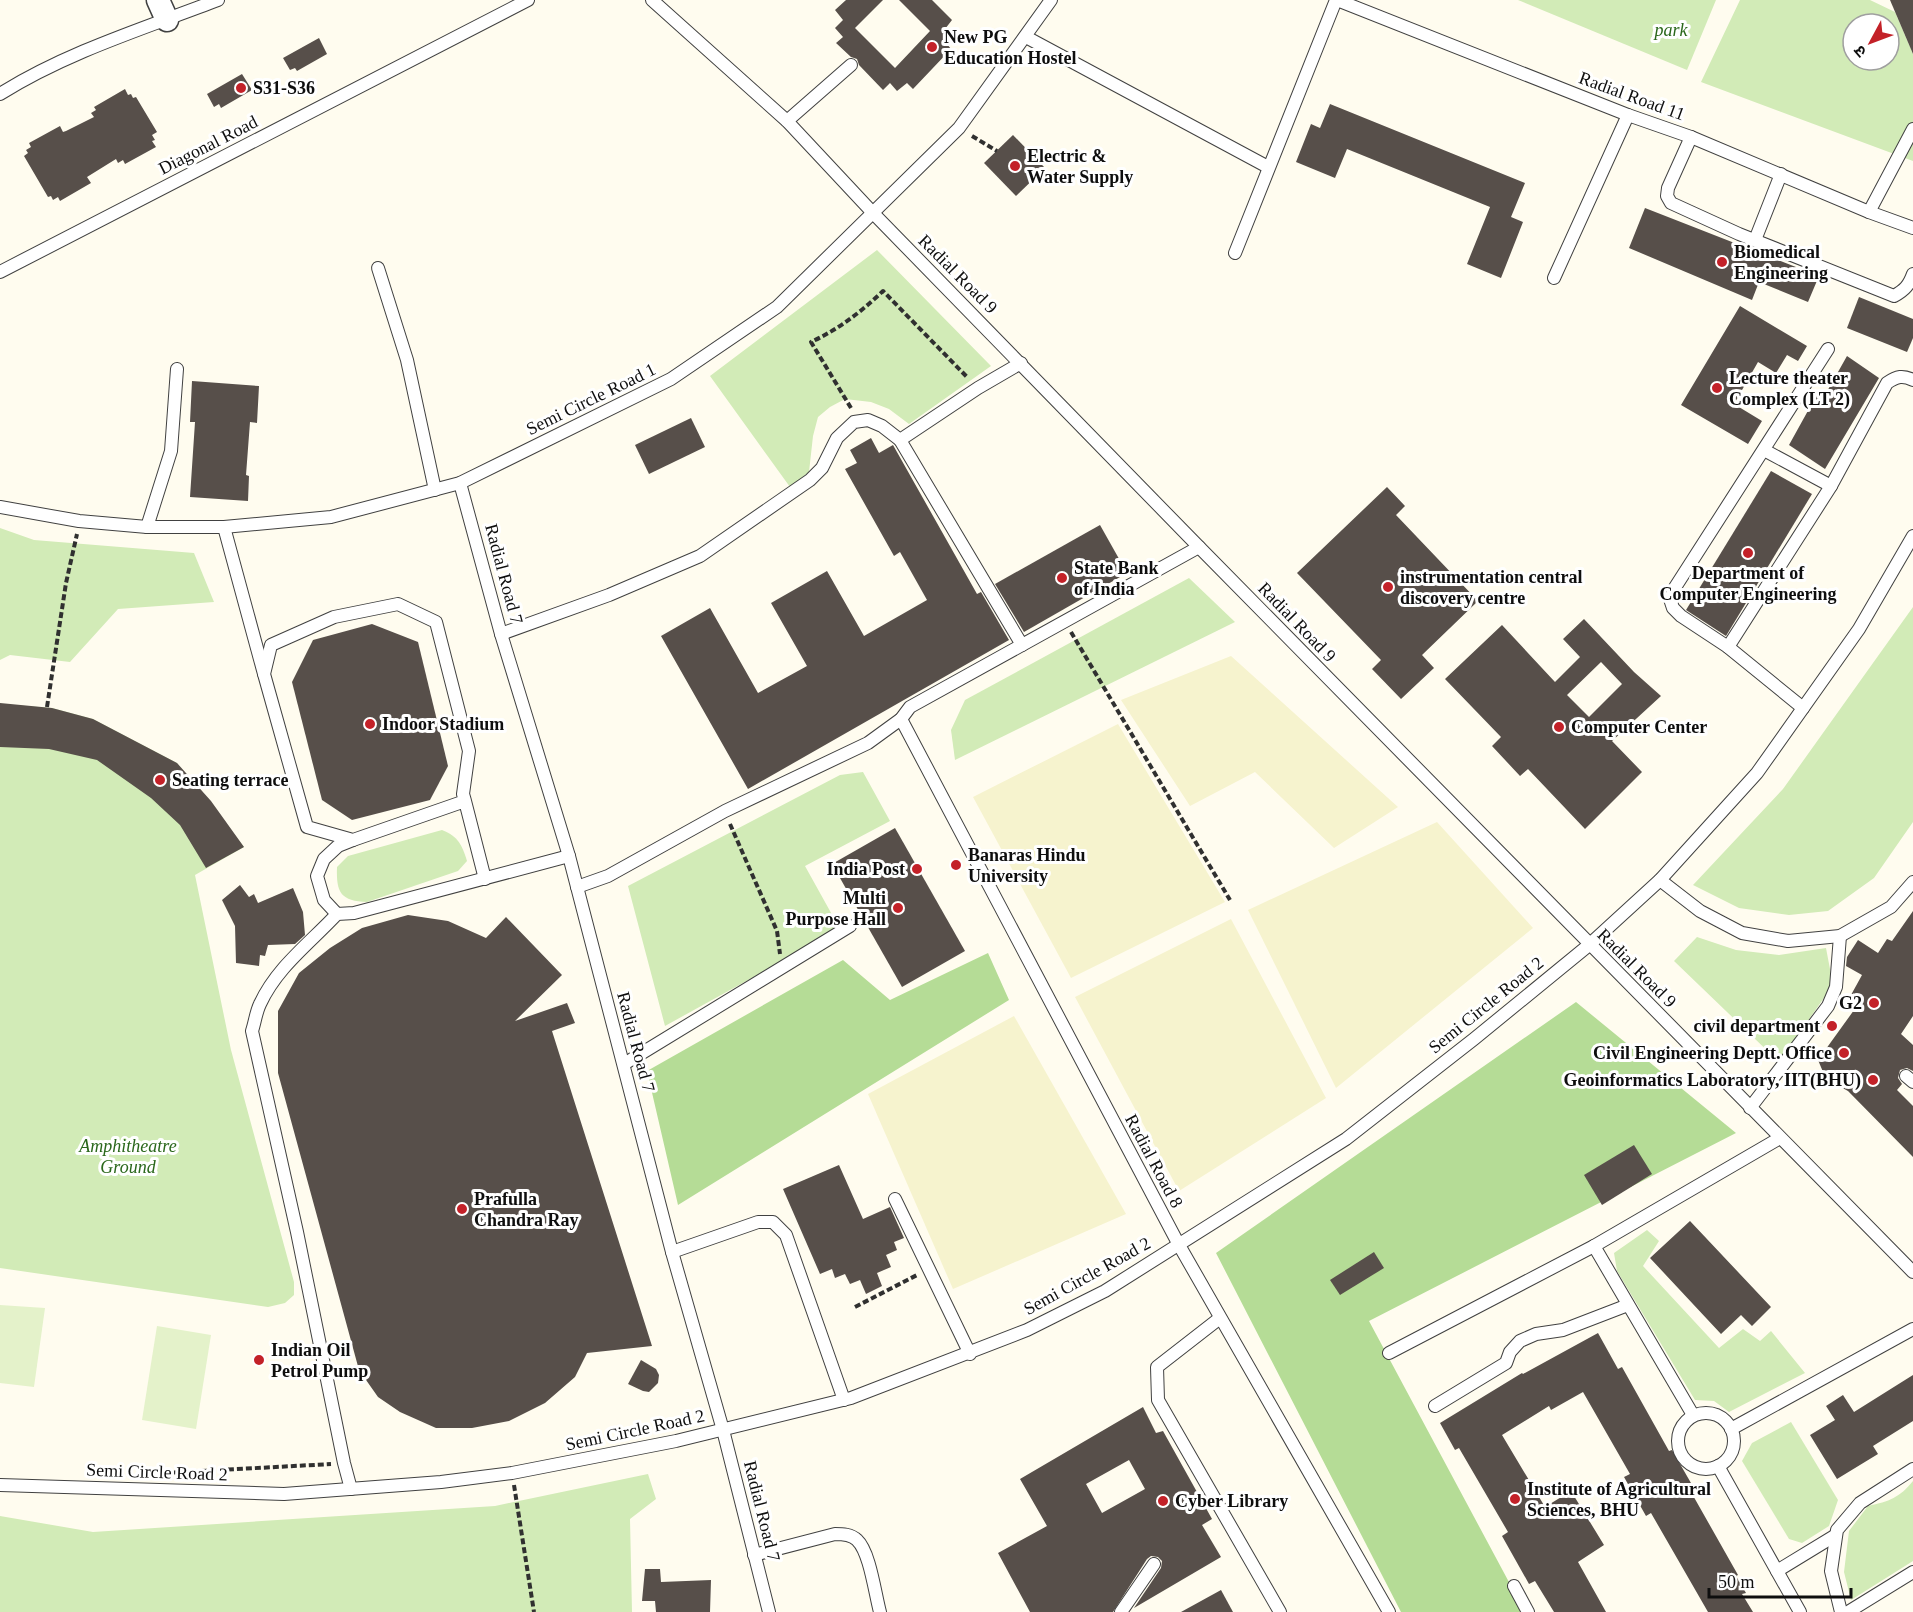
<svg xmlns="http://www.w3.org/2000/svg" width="1913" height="1612" font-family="'Times New Roman','Noto Sans Devanagari',serif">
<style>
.farmland{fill:#f6f3ce}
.green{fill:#d2ebb7;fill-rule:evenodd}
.forest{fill:#b5dc96}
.pitch{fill:#e4f2ca}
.building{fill:#574f4a;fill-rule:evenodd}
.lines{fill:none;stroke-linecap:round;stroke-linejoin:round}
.lane-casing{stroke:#414141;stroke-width:14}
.street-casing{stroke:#414141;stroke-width:25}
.path{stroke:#303030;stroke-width:4;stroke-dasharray:6 3;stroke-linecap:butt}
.lane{stroke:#fff;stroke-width:12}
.street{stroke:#fff;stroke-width:22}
.poi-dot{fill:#c32128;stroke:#fff;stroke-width:2}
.labels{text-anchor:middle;stroke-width:6;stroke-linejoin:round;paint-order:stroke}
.park-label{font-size:18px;font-style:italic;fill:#2b681c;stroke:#fff}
.poi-label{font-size:18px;font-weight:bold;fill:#0e0e0e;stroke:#fff;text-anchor:start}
.street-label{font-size:18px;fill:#0e0e0e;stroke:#fff}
</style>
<rect width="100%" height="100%" fill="#fffcef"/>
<g class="farmland">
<path d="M 1231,656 L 1398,807 L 1334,848 L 1255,772 L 1190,806 L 1121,700 Z"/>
<path d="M 1118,724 L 1225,902 L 1071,978 L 973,797 Z"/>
<path d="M 1437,822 L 1533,928 L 1336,1088 L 1248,910 Z"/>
<path d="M 1231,919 L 1326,1098 L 1179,1191 L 1075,997 Z"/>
<path d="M 1014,1016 L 1126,1214 L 953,1289 L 868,1094 Z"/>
</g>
<g class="green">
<path d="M 1518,0 L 1716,0 L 1687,70 Z"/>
<path d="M 1740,0 L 1870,0 L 1895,12 L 1913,54 L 1913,161 L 1701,82 ZM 1853,24 L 1889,24 L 1889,60 L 1853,60 Z"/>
<path d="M 877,250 L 991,366 L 909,424 L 889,409 L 871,402 L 845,399 L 830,407 L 818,417 L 813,436 L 809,472 L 790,487 L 710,376 Z"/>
<path d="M 0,528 L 34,540 L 194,553 L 214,602 L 118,609 L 70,662 L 10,655 L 0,660 Z"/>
<path d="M 1189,578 L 1235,622 L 955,760 L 951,730 L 965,700 Z"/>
<path d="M 1913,607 L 1913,822 L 1874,878 L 1828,911 L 1789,915 L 1739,908 L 1693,885 L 1783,789 Z"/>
<path d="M 0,704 L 52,708 L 93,719 L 177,763 L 244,847 L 195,875 L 231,1050 L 294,1282 L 294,1295 L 285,1303 L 268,1307 L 0,1268 Z"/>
<path d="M 863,772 L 890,821 L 805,866 L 840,929 L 665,1026 L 628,886 L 840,775 Z"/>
<path d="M 442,830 C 458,836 462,845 467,861 L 458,871 L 367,902 C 341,901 336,893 337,867 L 348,856 Z"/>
<path d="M 1697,937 L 1736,950 L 1779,955 L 1826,948 L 1833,985 L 1779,1062 L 1674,961 Z"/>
<path d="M 1647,1230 L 1659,1241 L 1643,1266 L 1719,1348 L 1743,1329 L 1760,1341 L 1771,1331 L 1805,1373 L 1729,1412 L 1714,1401 L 1695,1400 L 1617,1271 L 1614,1253 Z"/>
<path d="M 1791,1422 L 1838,1500 L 1829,1526 L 1802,1543 L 1789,1539 L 1742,1461 L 1752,1443 Z"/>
<path d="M 648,1474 L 656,1499 L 630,1519 L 632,1612 L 0,1612 L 0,1516 L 93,1532 L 495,1506 Z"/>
<path d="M 1913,1481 L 1913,1561 L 1851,1600 L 1844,1572 L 1849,1531 L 1868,1506 C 1890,1501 1899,1498 1913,1481 Z"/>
</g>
<g class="forest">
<path d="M 988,953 L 1009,1000 L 678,1205 L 647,1071 L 843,960 L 890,1000 Z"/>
<path d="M 1576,1002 L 1736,1133 L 1369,1321 L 1525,1612 L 1401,1612 L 1216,1253 Z"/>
</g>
<g class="pitch">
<path d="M 0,1305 L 45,1308 L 34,1387 L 0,1383 Z"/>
<path d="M 157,1326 L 211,1335 L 196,1429 L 142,1420 Z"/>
</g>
<g class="building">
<path d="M 846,0 L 883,0 L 855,28 L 895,68 L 930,31 L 899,0 L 932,0 L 952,20 L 945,29 L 953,37 L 947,44 L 951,49 L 913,89 L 907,83 L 897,91 L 890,83 L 883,90 L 859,65 L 857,59 L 851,57 L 836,43 L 843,37 L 835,28 L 843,20 L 835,10 Z"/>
<path d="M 1890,0 L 1913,0 L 1913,54 Z"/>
<path d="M 319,38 L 327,54 L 297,71 L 295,68 L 290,70 L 283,58 Z"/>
<path d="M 242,74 L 252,90 L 221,108 L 219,104 L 214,107 L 207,94 Z"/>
<path d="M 125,89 L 128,95 L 131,94 L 133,98 L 136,97 L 157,132 L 152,135 L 155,140 L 152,141 L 156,147 L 125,164 L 123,160 L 118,163 L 116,159 L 87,177 L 91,183 L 60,201 L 58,197 L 53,200 L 51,196 L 48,197 L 24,156 L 28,153 L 26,150 L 31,147 L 29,143 L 60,126 L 63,132 L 66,131 L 94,117 L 91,113 L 96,110 L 94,107 Z"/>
<path d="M 1330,104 L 1525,183 L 1511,217 L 1523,222 L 1501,278 L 1467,264 L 1490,207 L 1347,149 L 1335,178 L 1296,162 L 1311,124 L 1320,128 Z"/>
<path d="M 1013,135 L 1045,168 L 1016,196 L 984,163 Z"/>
<path d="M 1645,208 L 1819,276 L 1808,302 L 1759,282 L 1752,300 L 1629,248 Z"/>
<path d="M 1859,297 L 1913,319 L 1913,338 L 1907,352 L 1847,328 Z"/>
<path d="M 1740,306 L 1807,346 L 1798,361 L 1787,355 L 1776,373 L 1758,362 L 1734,404 L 1762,421 L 1748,444 L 1681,405 Z"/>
<path d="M 1847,356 L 1879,378 L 1825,469 L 1789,445 L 1820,389 L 1825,395 Z"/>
<path d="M 192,381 L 259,386 L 257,423 L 250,422 L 246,475 L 249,476 L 248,501 L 190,497 L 195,422 L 190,422 Z"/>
<path d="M 691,418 L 705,447 L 649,474 L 635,445 Z"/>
<path d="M 871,438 L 879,453 L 893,445 L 977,594 L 981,592 L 1009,640 L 748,789 L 661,636 L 710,608 L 758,693 L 807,666 L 771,603 L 827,571 L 864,636 L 927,600 L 900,552 L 894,556 L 845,469 L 857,463 L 850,450 Z"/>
<path d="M 1771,471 L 1812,494 L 1726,636 L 1686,610 Z"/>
<path d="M 1387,487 L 1405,506 L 1396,515 L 1478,601 L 1422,655 L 1434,668 L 1401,699 L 1372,669 L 1381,660 L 1297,573 Z"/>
<path d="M 1100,525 L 1127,573 L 1024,632 L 995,584 Z"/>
<path d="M 1584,619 L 1634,672 L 1661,696 L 1612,741 L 1642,772 L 1585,829 L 1528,769 L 1520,776 L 1492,746 L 1501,737 L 1445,679 L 1502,625 L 1555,682 L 1580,657 L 1563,639 ZM 1601,662 L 1622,684 L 1589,717 L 1567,695 Z"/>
<path d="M 372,624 L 418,642 L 448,766 L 430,800 L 352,820 L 322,800 L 292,682 L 313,640 Z"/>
<path d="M 0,703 L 52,708 L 93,719 L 177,763 L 211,801 L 244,847 L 206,868 L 180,825 L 151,798 L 97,760 L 49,749 L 0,747 Z"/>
<path d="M 895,828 L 965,951 L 902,987 L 832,864 Z"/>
<path d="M 240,885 L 249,897 L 254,894 L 258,903 L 293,888 L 303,912 L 305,935 L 295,944 L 268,945 L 265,956 L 260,955 L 259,966 L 236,963 L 235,926 L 222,900 Z"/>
<path d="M 1913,911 L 1913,1016 L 1901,1034 L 1913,1045 L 1913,1071 L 1907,1068 L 1900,1070 L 1898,1078 L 1902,1084 L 1897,1090 L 1913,1106 L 1913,1157 L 1848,1091 L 1826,1079 L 1818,1060 L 1862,999 L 1851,995 L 1862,975 L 1846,966 L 1847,957 L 1858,940 L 1878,953 L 1887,939 L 1892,941 Z"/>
<path d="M 408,915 L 448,921 L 486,938 L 506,917 L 562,975 L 515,1021 L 567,1003 L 575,1023 L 552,1031 L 652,1346 L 587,1353 L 575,1377 L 545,1403 L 509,1421 L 472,1428 L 436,1428 L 400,1412 L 378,1397 L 359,1370 L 278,1073 L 278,1011 L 299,973 L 330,948 L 362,928 Z"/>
<path d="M 1634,1145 L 1652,1174 L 1602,1205 L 1584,1175 Z"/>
<path d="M 839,1165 L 863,1219 L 890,1207 L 904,1238 L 894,1242 L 897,1250 L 886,1255 L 891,1267 L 877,1273 L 882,1286 L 866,1294 L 860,1280 L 850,1284 L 845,1274 L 835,1278 L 832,1269 L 820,1274 L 783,1189 Z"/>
<path d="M 1690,1221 L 1771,1307 L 1752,1326 L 1741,1315 L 1721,1334 L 1650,1258 Z"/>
<path d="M 1374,1252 L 1384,1268 L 1340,1295 L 1330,1280 Z"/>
<path d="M 1598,1333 L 1618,1369 L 1622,1367 L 1669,1451 L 1672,1450 L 1695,1490 L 1691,1492 L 1738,1575 L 1736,1576 L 1746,1593 L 1742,1594 L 1753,1612 L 1708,1612 L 1651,1513 L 1646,1516 L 1624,1477 L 1630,1474 L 1583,1392 L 1551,1410 L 1549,1406 L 1502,1435 L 1545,1507 L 1571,1491 L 1604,1545 L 1578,1562 L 1606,1612 L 1554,1612 L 1535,1581 L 1529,1584 L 1502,1536 L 1508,1532 L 1459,1448 L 1455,1450 L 1440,1423 L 1522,1373 L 1523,1374 Z"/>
<path d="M 641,1360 L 656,1369 L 659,1375 L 658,1383 L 649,1392 L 643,1391 L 628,1384 Z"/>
<path d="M 1913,1375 L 1913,1421 L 1873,1446 L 1878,1454 L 1837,1479 L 1810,1435 L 1835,1420 L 1826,1406 L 1843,1395 L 1854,1412 Z"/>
<path d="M 1143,1407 L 1156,1433 L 1163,1431 L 1212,1519 L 1202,1525 L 1221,1557 L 1134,1608 L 1161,1568 L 1162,1561 L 1158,1557 L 1151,1556 L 1147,1559 L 1113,1612 L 1030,1612 L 998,1553 L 1047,1526 L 1020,1479 ZM 1129,1460 L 1145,1489 L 1102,1513 L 1086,1484 Z"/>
<path d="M 645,1569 L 660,1569 L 661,1582 L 711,1580 L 710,1612 L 656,1612 L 655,1601 L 642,1601 Z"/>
<path d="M 1221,1590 L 1233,1612 L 1181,1612 Z"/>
</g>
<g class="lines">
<g class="lane-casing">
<g id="lane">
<path d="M 652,0 L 787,121 L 873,213 L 1199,547 L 1913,1272"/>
<path d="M 1337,0 L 1628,115 L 1691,137 L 1869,212 L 1913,228"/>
<path d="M 1026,37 L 1268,167"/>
<path d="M 0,94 C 67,52 145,28 218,0"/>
<path d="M 787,121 L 851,65"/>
<path d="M 1691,137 L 1668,188 L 1667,196 L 1671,203 L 1739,234 L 1894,296 C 1905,290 1909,285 1913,274"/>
<path d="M 1869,212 L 1913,129"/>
<path d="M 1755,240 L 1781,174"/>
<path d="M 1235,253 L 1336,0"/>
<path d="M 378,268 L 407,360 L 435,490"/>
<path d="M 0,272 L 528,0"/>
<path d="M 1554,278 L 1628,115"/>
<path d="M 900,440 L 1022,645"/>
<path d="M 1764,450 L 1831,486"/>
<path d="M 460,483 L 501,634 L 569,856 L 672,1252 L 723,1430 L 769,1612"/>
<path d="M 0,507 L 79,521 L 147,527 L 224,527 L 331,517 L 460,483 L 671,379 L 777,307 L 959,128 L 1051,0"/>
<path d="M 147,527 L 171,451 L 177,369"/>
<path d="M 224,527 L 264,674"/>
<path d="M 501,634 L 609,595 L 700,556 L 810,480 L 822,468 L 837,438 L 854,422 L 868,420 L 882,426 L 900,440 L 978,388 L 1021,363"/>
<path d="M 1728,647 L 1681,616 L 1673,608 L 1670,599 L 1674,589 L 1828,349"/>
<path d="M 1803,708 L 1728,647 L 1831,486 L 1887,383 C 1897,376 1903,375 1913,380"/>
<path d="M 901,719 L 1179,1245 L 1389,1612"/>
<path d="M 465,801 L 353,840 L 307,827 L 264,674 L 271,645 L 334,617 L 398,604 L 436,622 L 469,751 L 463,794 L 465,801 L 485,879"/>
<path d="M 1660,880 L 1700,911 L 1742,933 L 1788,941 L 1840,936 L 1891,907 L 1913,882"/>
<path d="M 577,887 L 608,876 L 725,811 L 868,743 L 901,719 L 910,707 L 1199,547"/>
<path d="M 337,914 L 324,900 L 317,876 L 324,859 L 338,846 L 353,840"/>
<path d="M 624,1064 L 850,926"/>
<path d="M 1906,1076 L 1913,1082"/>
<path d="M 1750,1108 L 1828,1006 L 1836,987 L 1840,936"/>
<path d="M 895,1199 L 970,1354"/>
<path d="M 1594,1246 L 1693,1415"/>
<path d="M 672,1252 L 758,1222 L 773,1222 L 786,1235 L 844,1400"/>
<path d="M 1220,1318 L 1157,1367 L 1158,1400 L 1280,1612"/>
<path d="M 1389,1353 L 1594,1246 L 1780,1138"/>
<path d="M 1435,1406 L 1506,1363 L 1510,1352 L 1520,1341 L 1536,1334 L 1563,1330 L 1628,1305"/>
<circle cx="1706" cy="1441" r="28"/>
<path d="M 1731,1429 L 1913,1329"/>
<path d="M 1718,1466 L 1800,1612"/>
<path d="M 0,1485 L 284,1494 L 441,1482 L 512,1473 L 676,1441 L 851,1398 L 1027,1330 L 1105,1291 L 1346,1139 L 1474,1039 L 1589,945 L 1660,880 L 1757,773 L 1859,629 L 1913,536"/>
<path d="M 351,1489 L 344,1463 L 297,1232 L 252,1031 C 255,1022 256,1012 260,1004 C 277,967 310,943 337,914 L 354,913 L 569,856"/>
<path d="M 754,1555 L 835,1534 C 842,1534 851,1534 857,1540 C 870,1552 875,1594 880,1612"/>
<path d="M 1777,1571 L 1836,1535"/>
<path d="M 1514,1586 L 1528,1612"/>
<path d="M 1121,1612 L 1154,1564"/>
<path d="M 1841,1612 L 1831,1571 L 1837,1530 L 1860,1503 L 1913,1469"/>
<path d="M 1848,1612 L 1913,1572"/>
</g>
</g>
<g class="street-casing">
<path id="street" d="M 158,0 L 167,20"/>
</g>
<g class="path">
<path d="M 972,136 L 997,151"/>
<path d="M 851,408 L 811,342 C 839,329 861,312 883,291 L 967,377"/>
<path d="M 1071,632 L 1230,900"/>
<path d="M 47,707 L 66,583 L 77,534"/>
<path d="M 730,824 L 777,931 L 780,954"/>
<path d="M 855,1307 L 917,1275"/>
<path d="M 165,1473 L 331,1464"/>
<path d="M 514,1485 L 534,1612"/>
</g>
<use href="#lane" class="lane"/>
<use href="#street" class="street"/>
</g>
<g class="poi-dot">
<circle cx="932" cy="47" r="6"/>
<circle cx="241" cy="88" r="6"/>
<circle cx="1015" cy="166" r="6"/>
<circle cx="1722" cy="262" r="6"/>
<circle cx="1717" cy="388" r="6"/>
<circle cx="1748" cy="553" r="6"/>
<circle cx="1062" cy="578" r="6"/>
<circle cx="1388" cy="587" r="6"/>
<circle cx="370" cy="724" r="6"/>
<circle cx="1559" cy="727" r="6"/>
<circle cx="160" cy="780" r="6"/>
<circle cx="956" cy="865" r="6"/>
<circle cx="917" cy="869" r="6"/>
<circle cx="898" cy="908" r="6"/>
<circle cx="1874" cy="1003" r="6"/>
<circle cx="1832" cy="1026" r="6"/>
<circle cx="1844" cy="1053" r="6"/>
<circle cx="1873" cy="1080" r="6"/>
<circle cx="462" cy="1209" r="6"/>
<circle cx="259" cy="1360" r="6"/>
<circle cx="1515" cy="1499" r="6"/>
<circle cx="1163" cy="1501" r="6"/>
</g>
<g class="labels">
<g class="park-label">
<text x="1671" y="36">park</text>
<text x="128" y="1152">Amphitheatre<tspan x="128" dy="21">Ground</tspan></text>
</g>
<g class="poi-label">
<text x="944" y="43">New PG<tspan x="944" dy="21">Education Hostel</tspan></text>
<text x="253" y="94">S31-S36</text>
<text x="1027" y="162">Electric &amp;<tspan x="1027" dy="21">Water Supply</tspan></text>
<text x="1734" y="258">Biomedical<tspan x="1734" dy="21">Engineering</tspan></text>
<text x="1729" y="384">Lecture theater<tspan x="1729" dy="21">Complex (LT 2)</tspan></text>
<text x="1074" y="574">State Bank<tspan x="1074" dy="21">of India</tspan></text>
<text x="1748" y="579" text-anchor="middle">Department of<tspan x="1748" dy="21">Computer Engineering</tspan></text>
<text x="1400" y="583">instrumentation central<tspan x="1400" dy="21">discovery centre</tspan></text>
<text x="382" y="730">Indoor Stadium</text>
<text x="1571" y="733">Computer Center</text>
<text x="172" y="786">Seating terrace</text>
<text x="968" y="861">Banaras Hindu<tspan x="968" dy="21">University</tspan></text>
<text x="905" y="875" text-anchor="end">India Post</text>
<text x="886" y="904" text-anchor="end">Multi<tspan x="886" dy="21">Purpose Hall</tspan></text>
<text x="1862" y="1009" text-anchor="end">G2</text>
<text x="1820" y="1032" text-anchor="end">civil department</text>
<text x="1832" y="1059" text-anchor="end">Civil Engineering Deptt. Office</text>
<text x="1861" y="1086" text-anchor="end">Geoinformatics Laboratory, IIT(BHU)</text>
<text x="474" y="1205">Prafulla<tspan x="474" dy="21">Chandra Ray</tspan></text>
<text x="271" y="1356">Indian Oil<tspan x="271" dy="21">Petrol Pump</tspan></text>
<text x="1527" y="1495">Institute of Agricultural<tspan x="1527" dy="21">Sciences, BHU</tspan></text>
<text x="1175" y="1507">Cyber Library</text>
</g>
<g class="street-label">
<text transform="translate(1632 96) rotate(20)" y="6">Radial Road 11</text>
<text transform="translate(208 145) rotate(-27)" y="6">Diagonal Road</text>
<text transform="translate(958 274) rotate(45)" y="6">Radial Road 9</text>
<text transform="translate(591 399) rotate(-26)" y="6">Semi Circle Road 1</text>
<text transform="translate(504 574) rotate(75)" y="6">Radial Road 7</text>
<text transform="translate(1297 622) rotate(46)" y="6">Radial Road 9</text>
<text transform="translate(1637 968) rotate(45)" y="6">Radial Road 9</text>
<text transform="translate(1486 1005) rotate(-39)" y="6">Semi Circle Road 2</text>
<text transform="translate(636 1042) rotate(75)" y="6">Radial Road 7</text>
<text transform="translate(1154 1161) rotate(62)" y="6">Radial Road 8</text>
<text transform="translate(1087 1276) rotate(-29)" y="6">Semi Circle Road 2</text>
<text transform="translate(635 1430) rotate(-12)" y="6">Semi Circle Road 2</text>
<text transform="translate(157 1472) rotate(2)" y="6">Semi Circle Road 2</text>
<text transform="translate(762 1511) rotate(76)" y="6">Radial Road 7</text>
</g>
</g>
<g transform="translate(1871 42) rotate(229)"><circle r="28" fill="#ffffff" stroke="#9f9f9f" stroke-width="1.5"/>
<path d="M0-4.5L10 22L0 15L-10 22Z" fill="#c32128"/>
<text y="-9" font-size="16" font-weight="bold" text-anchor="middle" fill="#0e0e0e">उ</text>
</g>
<path d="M1709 1588v9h142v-9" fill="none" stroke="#0e0e0e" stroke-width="3"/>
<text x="1718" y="1588" font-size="18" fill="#0e0e0e" stroke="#ffffff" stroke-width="4.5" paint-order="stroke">50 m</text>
</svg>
